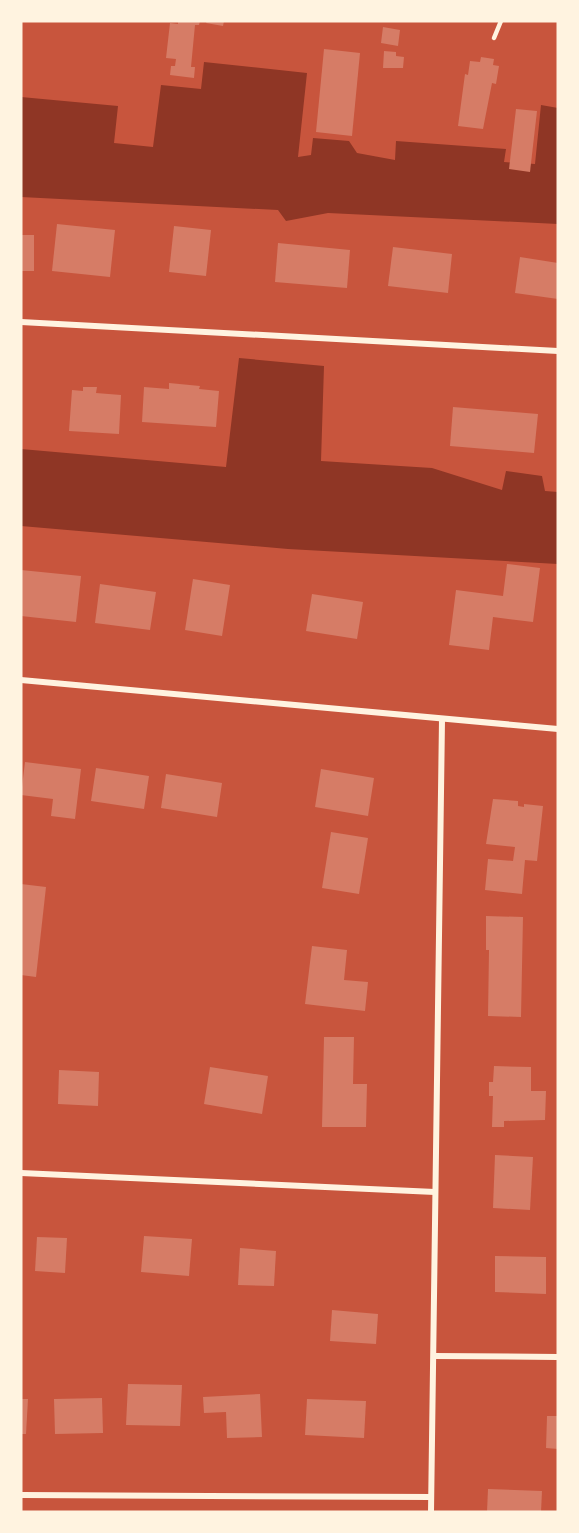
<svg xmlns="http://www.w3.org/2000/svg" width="579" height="1533" font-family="Figtree,sans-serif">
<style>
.water{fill:#8f3625}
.building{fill:#d67c66}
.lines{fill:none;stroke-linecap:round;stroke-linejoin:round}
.service{stroke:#fff3e0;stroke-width:4.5}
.minor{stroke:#fff3e0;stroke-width:6}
</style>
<rect width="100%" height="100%" fill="#c8553d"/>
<g class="water">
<path d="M 204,62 L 307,73 L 298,157 L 311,155 L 313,138 L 349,141 L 357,153 L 395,160 L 396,141 L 506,149 L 504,162 L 535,164 L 541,105 L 558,108 L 558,224 L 328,213 L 286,221 L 278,210 L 21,197 L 21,97 L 118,106 L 114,143 L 153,147 L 161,85 L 201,89 Z"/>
<path d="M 239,358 L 324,366 L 321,461 L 432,468 L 502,490 L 506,471 L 542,476 L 545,491 L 558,492 L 558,564 L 288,549 L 21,526 L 21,449 L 226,467 Z"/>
</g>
<g class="building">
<path d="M 178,21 L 200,21 L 199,25 L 195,25 L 191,67 L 195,67 L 194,78 L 170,75 L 171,66 L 175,66 L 176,59 L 166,58 L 170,23 L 178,24 Z"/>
<path d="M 207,21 L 224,21 L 223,26 L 206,23 Z"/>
<path d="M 383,27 L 400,30 L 398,46 L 381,43 Z"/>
<path d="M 324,49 L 360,53 L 352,136 L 316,132 Z"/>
<path d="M 384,51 L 396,52 L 396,56 L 404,57 L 403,68 L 383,68 Z"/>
<path d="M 481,57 L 494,59 L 493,65 L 499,66 L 496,84 L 492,83 L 483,129 L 458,126 L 465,74 L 468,75 L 470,61 L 480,62 Z"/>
<path d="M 516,109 L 537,111 L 530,172 L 509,169 Z"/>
<path d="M 57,224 L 115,230 L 110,277 L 52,271 Z"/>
<path d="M 174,226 L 211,230 L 206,276 L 169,272 Z"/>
<rect x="21" y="235" width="13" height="36"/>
<path d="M 278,243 L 350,250 L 347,288 L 275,282 Z"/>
<path d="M 393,247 L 452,254 L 448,293 L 388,286 Z"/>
<path d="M 520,257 L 558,263 L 558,299 L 515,293 Z"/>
<path d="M 169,383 L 200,386 L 199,389 L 219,391 L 216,427 L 142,422 L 144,387 L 169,389 Z"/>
<path d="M 83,387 L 97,387 L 96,393 L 121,395 L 119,434 L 69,431 L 72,390 L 83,391 Z"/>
<path d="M 453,407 L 538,414 L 534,453 L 450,446 Z"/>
<path d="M 507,564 L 540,568 L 533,622 L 493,617 L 489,650 L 449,645 L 456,590 L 503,596 Z"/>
<path d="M 21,570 L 81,576 L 76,622 L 21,616 Z"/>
<path d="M 193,579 L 230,585 L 222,636 L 185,630 Z"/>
<path d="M 100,584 L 156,592 L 150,630 L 95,623 Z"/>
<path d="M 312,594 L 363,602 L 357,639 L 306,631 Z"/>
<path d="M 25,762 L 81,769 L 75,819 L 51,816 L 53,799 L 21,795 Z"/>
<path d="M 96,768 L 149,776 L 144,809 L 91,801 Z"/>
<path d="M 321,769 L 374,778 L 368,816 L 315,807 Z"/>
<path d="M 166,774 L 222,783 L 217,817 L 161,808 Z"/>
<path d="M 493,799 L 518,801 L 518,806 L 524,807 L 524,804 L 543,806 L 537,861 L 525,860 L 522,894 L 485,890 L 488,859 L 513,861 L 515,847 L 486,844 Z"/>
<path d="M 331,832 L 368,838 L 359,894 L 322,888 Z"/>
<path d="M 21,884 L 46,887 L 36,977 L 21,975 Z"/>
<path d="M 486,916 L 523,917 L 521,1017 L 488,1016 L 489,950 L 486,950 Z"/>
<path d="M 312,946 L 347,950 L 344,980 L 368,982 L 365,1011 L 305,1004 Z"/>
<path d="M 324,1037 L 354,1037 L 353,1084 L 367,1084 L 366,1127 L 322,1127 Z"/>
<path d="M 494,1066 L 531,1067 L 531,1091 L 546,1091 L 545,1120 L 504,1121 L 504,1127 L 492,1127 L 493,1096 L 489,1096 L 489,1082 L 493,1082 Z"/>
<path d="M 210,1067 L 268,1076 L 262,1114 L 204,1104 Z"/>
<path d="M 59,1070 L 99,1072 L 98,1106 L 58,1104 Z"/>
<path d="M 495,1155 L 533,1157 L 530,1210 L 493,1208 Z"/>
<path d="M 144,1236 L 192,1239 L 189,1276 L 141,1272 Z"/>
<path d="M 37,1237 L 67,1238 L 65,1273 L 35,1271 Z"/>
<path d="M 240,1248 L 276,1251 L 274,1286 L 238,1285 Z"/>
<path d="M 495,1256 L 546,1257 L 546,1294 L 495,1292 Z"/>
<path d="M 332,1310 L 378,1314 L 376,1344 L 330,1341 Z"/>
<path d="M 128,1384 L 182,1385 L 180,1426 L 126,1425 Z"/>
<path d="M 260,1394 L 262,1437 L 227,1438 L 226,1412 L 204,1413 L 203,1397 Z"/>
<path d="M 102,1398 L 103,1433 L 55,1434 L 54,1399 Z"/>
<path d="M 21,1399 L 28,1399 L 26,1434 L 21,1434 Z"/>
<path d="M 307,1399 L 366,1401 L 364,1438 L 305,1435 Z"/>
<path d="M 547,1416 L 558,1416 L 558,1449 L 546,1448 Z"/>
<path d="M 488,1489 L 542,1491 L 541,1512 L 487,1512 Z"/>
</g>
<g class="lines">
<path class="service" d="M 494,38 L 501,21"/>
<g class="minor">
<path d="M 21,322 L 558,351"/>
<path d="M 21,680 L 558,729"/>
<path d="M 21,1173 L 435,1192"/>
<path d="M 434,1356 L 558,1357"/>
<path d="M 21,1495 L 431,1497"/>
<path d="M 431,1512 L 442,720"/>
</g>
</g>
<rect width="579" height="1533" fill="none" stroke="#fff3e0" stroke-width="45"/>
</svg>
